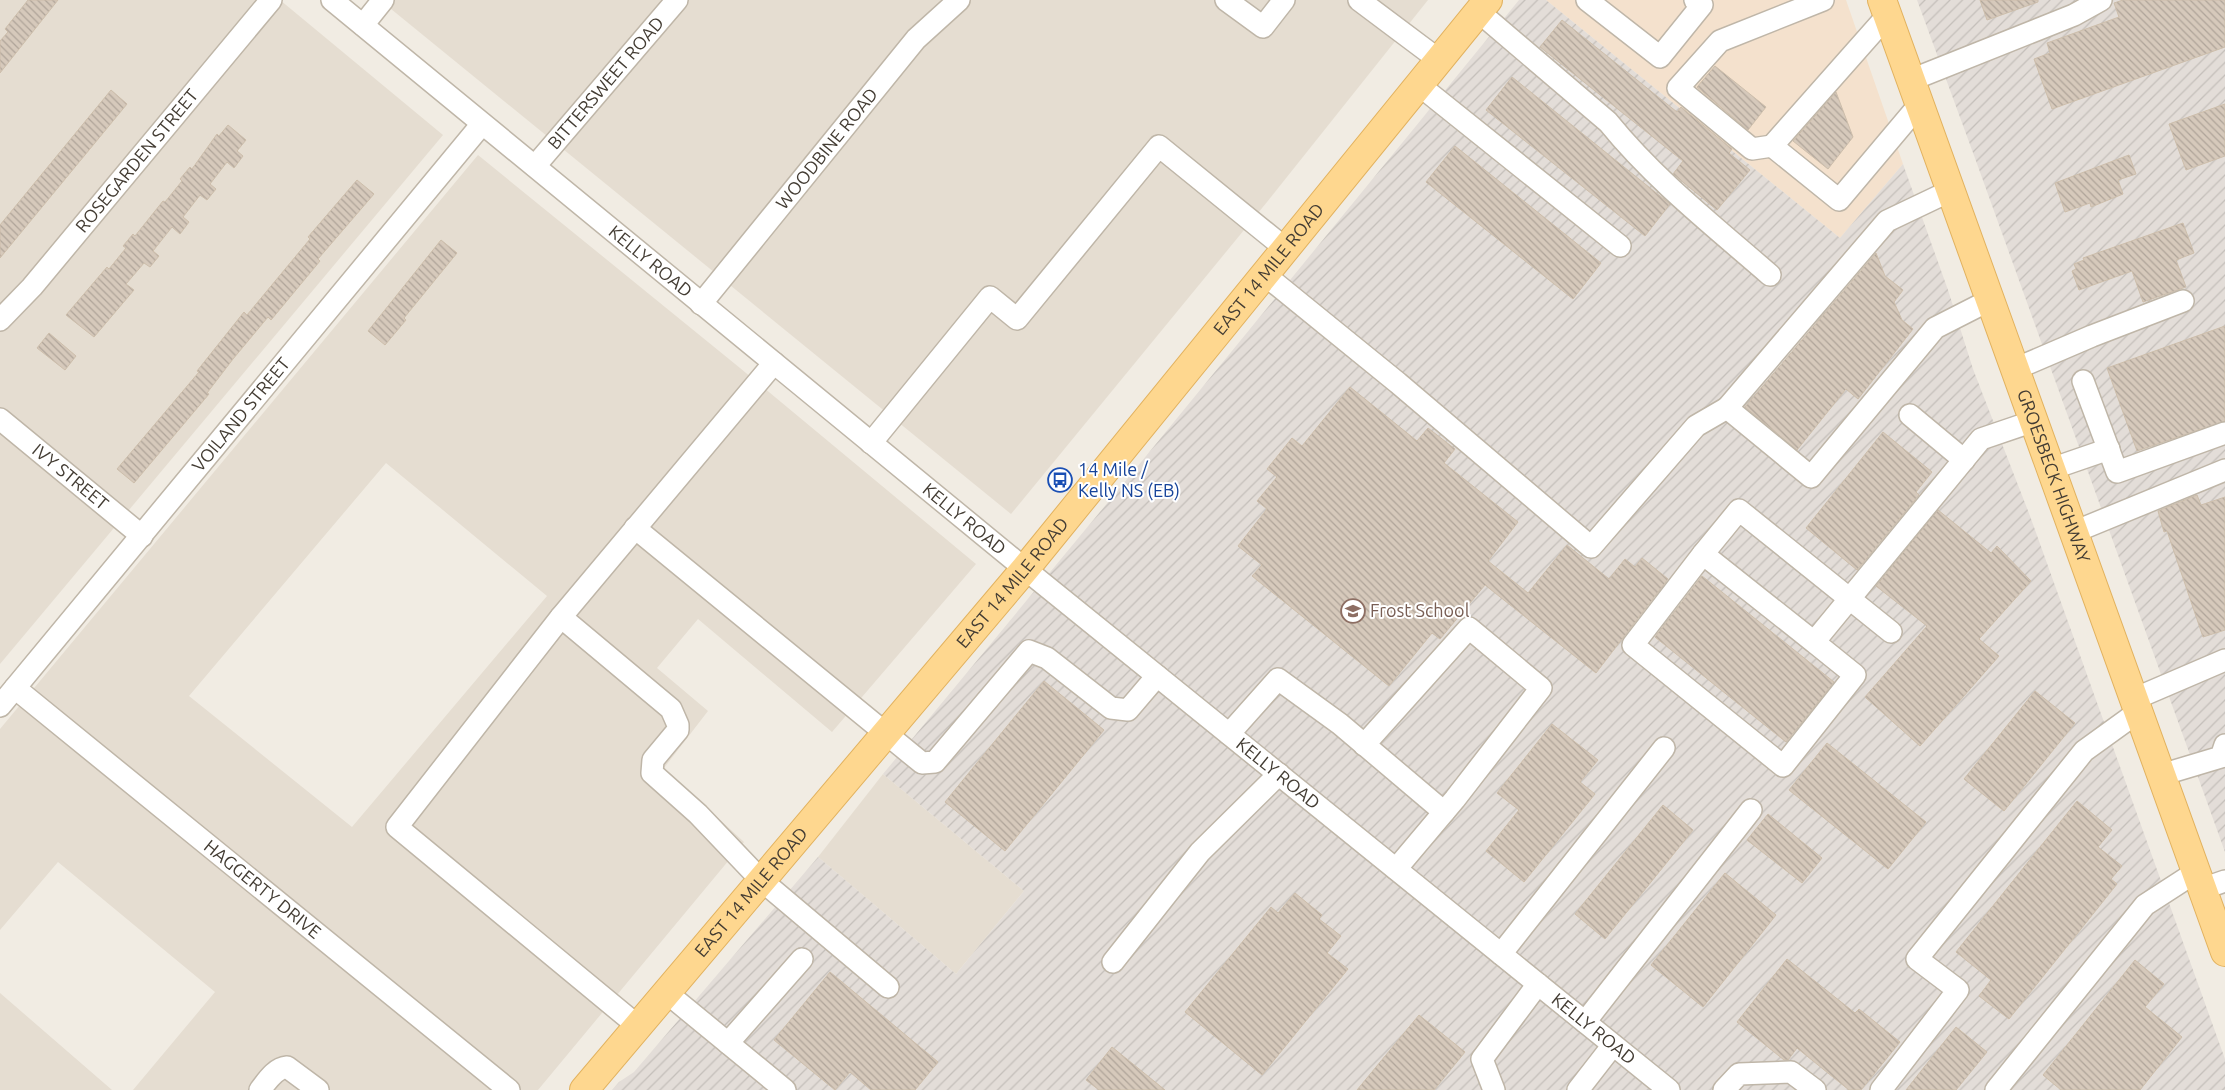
<svg xmlns="http://www.w3.org/2000/svg" width="2225" height="1090" font-family="Ubuntu,sans-serif">
<style>
.residential{fill:#e5ddd1;fill-rule:evenodd}
.commercial{fill:#f4e1cd}
.industrial{fill:url(#industrial-furrows)}
.building{fill:url(#building-back-hatch);stroke:#cdbeab}
.lines{fill:none;stroke-linecap:round;stroke-linejoin:round}
.minor-casing{stroke:#bfb6a8;stroke-width:24}
.major-casing{stroke:#e2b25f;stroke-width:30}
.minor{stroke:#fff;stroke-width:21}
.major{stroke:#fed78f;stroke-width:28}
.labels{text-anchor:middle;stroke-width:4;stroke-linejoin:round;paint-order:stroke}
.street-label{font-size:18px;fill:#433c33;stroke:#fff}
.transit-label{font-size:18px;fill:#164399;stroke:#fff;text-anchor:start}
.education-label{font-size:18px;fill:#785e54;stroke:#fff;text-anchor:start}
</style>
<defs>
<pattern id="industrial-furrows" width="10" height="10" patternUnits="userSpaceOnUse" patternTransform="scale(1.25)"><rect width="10" height="10" fill="#e3ddd8"/><path d="M-1 1l2-2M0 10L10 0M9 11l2-2" fill="none" stroke="#c4bfba"/></pattern>
<pattern id="building-back-hatch" width="6" height="6" patternUnits="userSpaceOnUse" patternTransform="scale(1.25)"><rect width="6" height="6" fill="#d6c9bb"/><path d="M-1 5l2 2M0 0l6 6M5-1l2 2" fill="none" stroke="#afa499"/></pattern>
</defs>
<rect width="100%" height="100%" fill="#f1ece3"/>
<g class="residential">
<path d="M 0,0 L 280,0 L 443,135 L 0,664 Z"/>
<path d="M 380,0 L 1428,0 L 1267,202 L 1011,514 Z"/>
<path d="M 478,155 L 740,368 L 976,564 L 832,732 L 698,619 L 657,668 L 708,711 L 664,768 L 744,842 L 538,1090 L 133,1090 L 215,992 L 58,862 L 0,930 L 0,729 ZM 386,463 L 547,596 L 352,827 L 189,696 Z"/>
<path d="M 883,774 L 1024,891 L 956,974 L 818,857 Z"/>
<path d="M 0,992 L 0,993 L 112,1090 L 0,1090 Z"/>
</g>
<path class="commercial" d="M 1546,0 L 1846,0 L 1903,164 L 1840,238 Z"/>
<g class="industrial">
<path d="M 1519,0 L 1546,0 L 1840,238 L 1903,164 L 1948,290 L 1973,369 L 2030,516 L 2225,1059 L 2225,1090 L 612,1090 L 619,1082 L 634,1072 L 818,857 L 956,974 L 1024,891 L 883,774 L 1133,472 Z"/>
<path d="M 1917,0 L 2225,0 L 2225,852 L 1976,161 Z"/>
</g>
<g class="building">
<path d="M 28,0 L 58,0 L 0,73 L 0,41 L 8,32 L 5,29 Z"/>
<path d="M 1980,0 L 2038,0 L 2038,2 L 1987,20 Z"/>
<path d="M 2123,0 L 2225,0 L 2225,47 L 2052,109 L 2034,59 L 2050,53 L 2047,43 L 2119,17 L 2114,3 Z"/>
<path d="M 1562,20 L 1677,112 L 1681,107 L 1732,149 L 1729,153 L 1750,170 L 1717,210 L 1673,174 L 1683,161 L 1540,47 Z"/>
<path d="M 1715,66 L 1766,107 L 1748,130 L 1697,87 Z"/>
<path d="M 1512,77 L 1670,204 L 1645,236 L 1486,110 Z"/>
<path d="M 111,90 L 127,104 L 0,258 L 0,225 Z"/>
<path d="M 1836,92 L 1853,137 L 1828,169 L 1793,141 Z"/>
<path d="M 2225,104 L 2225,156 L 2186,170 L 2169,124 Z"/>
<path d="M 228,125 L 246,140 L 237,151 L 243,156 L 234,168 L 227,162 L 210,184 L 216,189 L 207,200 L 200,195 L 183,217 L 189,222 L 180,234 L 172,227 L 153,251 L 159,256 L 150,267 L 144,263 L 126,284 L 134,290 L 94,337 L 66,315 L 107,267 L 109,269 L 126,248 L 123,246 L 133,234 L 135,236 L 163,201 L 165,202 L 182,181 L 180,179 L 190,167 L 192,169 L 217,134 L 219,136 Z"/>
<path d="M 1455,146 L 1601,263 L 1573,299 L 1426,182 Z"/>
<path d="M 2129,155 L 2136,174 L 2118,180 L 2123,194 L 2091,207 L 2090,203 L 2065,212 L 2055,183 Z"/>
<path d="M 357,180 L 374,194 L 318,259 L 320,261 L 271,320 L 268,317 L 233,359 L 207,393 L 209,394 L 134,483 L 117,469 L 199,372 L 197,371 L 244,312 L 247,315 L 310,239 L 308,237 Z"/>
<path d="M 2183,223 L 2194,253 L 2176,260 L 2186,287 L 2143,302 L 2132,271 L 2079,290 L 2072,271 L 2076,269 L 2074,264 L 2084,260 L 2083,258 Z"/>
<path d="M 441,240 L 457,253 L 404,318 L 406,320 L 385,345 L 368,331 Z"/>
<path d="M 1876,253 L 1885,276 L 1903,290 L 1894,302 L 1902,320 L 1913,329 L 1858,399 L 1846,389 L 1797,450 L 1745,407 Z"/>
<path d="M 2225,326 L 2225,421 L 2137,451 L 2107,368 Z"/>
<path d="M 49,333 L 76,356 L 65,370 L 37,348 Z"/>
<path d="M 1350,387 L 1417,441 L 1428,428 L 1455,449 L 1444,463 L 1518,522 L 1488,561 L 1528,593 L 1567,545 L 1609,579 L 1625,559 L 1635,567 L 1642,558 L 1668,579 L 1596,673 L 1485,585 L 1440,639 L 1432,633 L 1389,686 L 1252,576 L 1262,565 L 1238,546 L 1267,509 L 1257,501 L 1277,477 L 1267,469 L 1292,438 L 1302,446 Z"/>
<path d="M 1883,432 L 1932,472 L 1916,492 L 1919,495 L 1857,570 L 1806,528 Z"/>
<path d="M 2197,495 L 2201,505 L 2225,497 L 2225,630 L 2203,637 L 2167,531 L 2164,532 L 2158,511 Z"/>
<path d="M 1938,510 L 1991,553 L 1997,546 L 2031,581 L 1979,639 L 1999,656 L 1920,746 L 1865,697 L 1927,626 L 1876,586 Z"/>
<path d="M 1702,576 L 1834,682 L 1786,742 L 1655,637 Z"/>
<path d="M 1044,681 L 1104,730 L 1005,851 L 945,802 Z"/>
<path d="M 2035,691 L 2075,723 L 2004,811 L 1964,779 Z"/>
<path d="M 1552,724 L 1598,760 L 1580,782 L 1595,794 L 1524,882 L 1486,851 L 1519,810 L 1497,793 Z"/>
<path d="M 1827,743 L 1926,822 L 1888,869 L 1789,790 Z"/>
<path d="M 2077,801 L 2112,830 L 2098,847 L 2122,866 L 2111,879 L 2117,884 L 2009,1019 L 1979,996 L 1991,980 L 1956,952 Z"/>
<path d="M 1663,805 L 1693,830 L 1605,939 L 1575,914 Z"/>
<path d="M 1768,814 L 1822,858 L 1802,883 L 1747,840 Z"/>
<path d="M 1725,873 L 1776,915 L 1703,1007 L 1651,965 Z"/>
<path d="M 1295,893 L 1322,915 L 1319,919 L 1341,936 L 1327,953 L 1348,969 L 1262,1075 L 1185,1012 L 1271,907 L 1278,913 Z"/>
<path d="M 1787,959 L 1855,1013 L 1859,1009 L 1900,1042 L 1861,1090 L 1849,1090 L 1797,1048 L 1788,1060 L 1784,1060 L 1737,1022 Z"/>
<path d="M 2135,960 L 2164,984 L 2145,1007 L 2182,1037 L 2140,1090 L 2061,1090 L 2043,1075 Z"/>
<path d="M 830,972 L 938,1062 L 915,1090 L 871,1090 L 850,1072 L 835,1090 L 774,1040 Z"/>
<path d="M 1419,1015 L 1465,1052 L 1434,1090 L 1357,1090 Z"/>
<path d="M 1956,1027 L 1987,1052 L 1956,1090 L 1906,1090 Z"/>
<path d="M 1112,1047 L 1165,1090 L 1099,1090 L 1086,1080 Z"/>
</g>
<g class="lines">
<g class="minor-casing">
<g id="minor">
<path id="s1" d="M 332,0 L 1025,569 L 1669,1090"/>
<path d="M 1226,0 L 1263,27 L 1284,0"/>
<path d="M 1359,0 L 1439,60"/>
<path d="M 1587,0 L 1660,57 L 1702,5 L 1695,0"/>
<path d="M 1479,12 L 1608,122 C 1655,180 1715,227 1770,275"/>
<path d="M 1887,16 L 1772,146 L 1839,200 L 1919,105"/>
<path d="M 363,25 L 383,0"/>
<path d="M 1911,80 L 2074,15 L 2101,0"/>
<path d="M 1419,85 L 1620,246"/>
<path d="M 1772,146 L 1752,149 L 1678,88 L 1720,41 L 1823,0"/>
<path id="s2" d="M 535,166 L 677,0"/>
<path d="M 1950,191 L 1887,221 L 1727,408 L 1811,477 L 1935,328 L 1990,300"/>
<path d="M 1265,275 L 1398,383 L 1591,547 L 1696,426 L 1727,408"/>
<path id="s3" d="M 701,304 L 916,39 L 959,0"/>
<path id="s4" d="M 0,320 L 32,287 L 271,0"/>
<path d="M 2015,369 L 2092,336 L 2183,301"/>
<path d="M 2083,381 L 2117,472 L 2225,433"/>
<path d="M 1910,415 L 1964,460"/>
<path id="s5" d="M 0,419 L 142,536"/>
<path d="M 871,443 L 990,297 L 1017,319 L 1159,146 L 1286,249"/>
<path d="M 2051,469 L 2109,449"/>
<path d="M 635,528 L 922,763 L 935,762 L 1029,651 L 1047,658 L 1111,708 L 1128,710 L 1157,676"/>
<path d="M 2074,532 L 2225,470"/>
<path d="M 1703,554 L 1739,510 L 1891,632"/>
<path d="M 561,617 L 671,709 L 678,725 L 678,730 L 653,760 L 652,773 L 698,814 L 761,880 L 888,987"/>
<path d="M 1814,642 L 1855,675 L 1783,766 L 1633,645 L 1703,554 L 1814,642 L 1981,439 L 2034,421"/>
<path id="s6" d="M 15,688 L 509,1090"/>
<path d="M 2134,699 L 2225,660"/>
<path id="s7" d="M 0,706 L 482,124"/>
<path d="M 1229,734 L 1278,679 L 1340,724 L 1444,812"/>
<path d="M 1364,745 L 1469,628 L 1541,688 L 1455,799 L 1396,869"/>
<path d="M 2161,775 L 2221,757 L 2225,745"/>
<path d="M 2202,889 L 2225,881"/>
<path d="M 1501,954 L 1664,748"/>
<path d="M 1113,962 L 1200,852 L 1279,774"/>
<path d="M 667,993 L 785,1090"/>
<path d="M 1585,1022 L 1751,810"/>
<path d="M 639,1027 L 397,827 L 561,617 L 774,363"/>
<path d="M 728,1043 L 802,959"/>
<path d="M 260,1090 C 267,1081 275,1068 287,1067 L 318,1090"/>
<path d="M 1494,1090 L 1482,1059 L 1538,984"/>
<path d="M 1578,1090 L 1613,1045"/>
<path d="M 1724,1090 L 1739,1074 L 1791,1072 L 1815,1090"/>
<path d="M 1881,1090 L 1958,990 L 1917,959 L 2084,751 L 2138,712"/>
<path d="M 1996,1090 L 2145,905 L 2196,872"/>
</g>
</g>
<g class="major-casing">
<g id="major">
<path id="s8" d="M 1882,0 L 2225,952"/>
<path id="s9" d="M 584,1090 L 1025,569 L 1488,0"/>
</g>
</g>
<use href="#minor" class="minor"/>
<use href="#major" class="major"/>
</g>
<defs>
<g id="bus-ring" transform="scale(1.25)"><circle r="9.5" fill="#fff" stroke="#1a4fb4" stroke-width="1.5"/><path d="M-5-6H5V4H4V6H2V4H-2V6H-4V4H-5ZM-3.5-4V0h7V-4ZM-3.5 1.2v1.5H-2V1.2ZM2 1.2v1.5H3.5V1.2Z" fill="#1a4fb4"/></g>
<g id="school-ring" transform="scale(1.25)"><circle r="9.5" fill="#fff" stroke="#8d6e63" stroke-width="1.5"/><path d="M0-5L7-2L0 1L-7-2ZM-4 1L0 2.5L4 1V4Q0 6-4 4Z" fill="#8d6e63"/></g>
</defs>
<g fill-rule="evenodd">
<use href="#bus-ring" x="1060" y="480"/>
<use href="#school-ring" x="1353" y="611"/>
</g>
<g class="labels">
<g class="street-label">
<text dy="6" stroke="none"><textPath href="#s2" startOffset="109">BITTERSWEET ROAD</textPath></text>
<text dy="6" stroke="none"><textPath href="#s3" startOffset="200">WOODBINE ROAD</textPath></text>
<text dy="6" stroke="none"><textPath href="#s4" startOffset="210">ROSEGARDEN STREET</textPath></text>
<text dy="6" stroke="none"><textPath href="#s1" startOffset="412">KELLY ROAD</textPath></text>
<text dy="6" stroke="none"><textPath href="#s9" startOffset="1069">EAST 14 MILE ROAD</textPath></text>
<text dy="6" stroke="none"><textPath href="#s7" startOffset="378">VOILAND STREET</textPath></text>
<text dy="6" stroke="none"><textPath href="#s8" startOffset="506">GROESBECK HIGHWAY</textPath></text>
<text dy="6" stroke="none"><textPath href="#s5" startOffset="91">IVY STREET</textPath></text>
<text dy="6" stroke="none"><textPath href="#s1" startOffset="818">KELLY ROAD</textPath></text>
<text dy="6" stroke="none"><textPath href="#s9" startOffset="664">EAST 14 MILE ROAD</textPath></text>
<text dy="6" stroke="none"><textPath href="#s1" startOffset="1222">KELLY ROAD</textPath></text>
<text dy="6" stroke="none"><textPath href="#s6" startOffset="319">HAGGERTY DRIVE</textPath></text>
<text dy="6" stroke="none"><textPath href="#s9" startOffset="259">EAST 14 MILE ROAD</textPath></text>
<text dy="6" stroke="none"><textPath href="#s1" startOffset="1628">KELLY ROAD</textPath></text>
</g>
<g class="transit-label">
<text x="1078" y="476">14 Mile /<tspan x="1078" dy="21">Kelly NS (EB)</tspan></text>
</g>
<g class="education-label">
<text x="1370" y="617">Frost School</text>
</g>
</g>
</svg>
